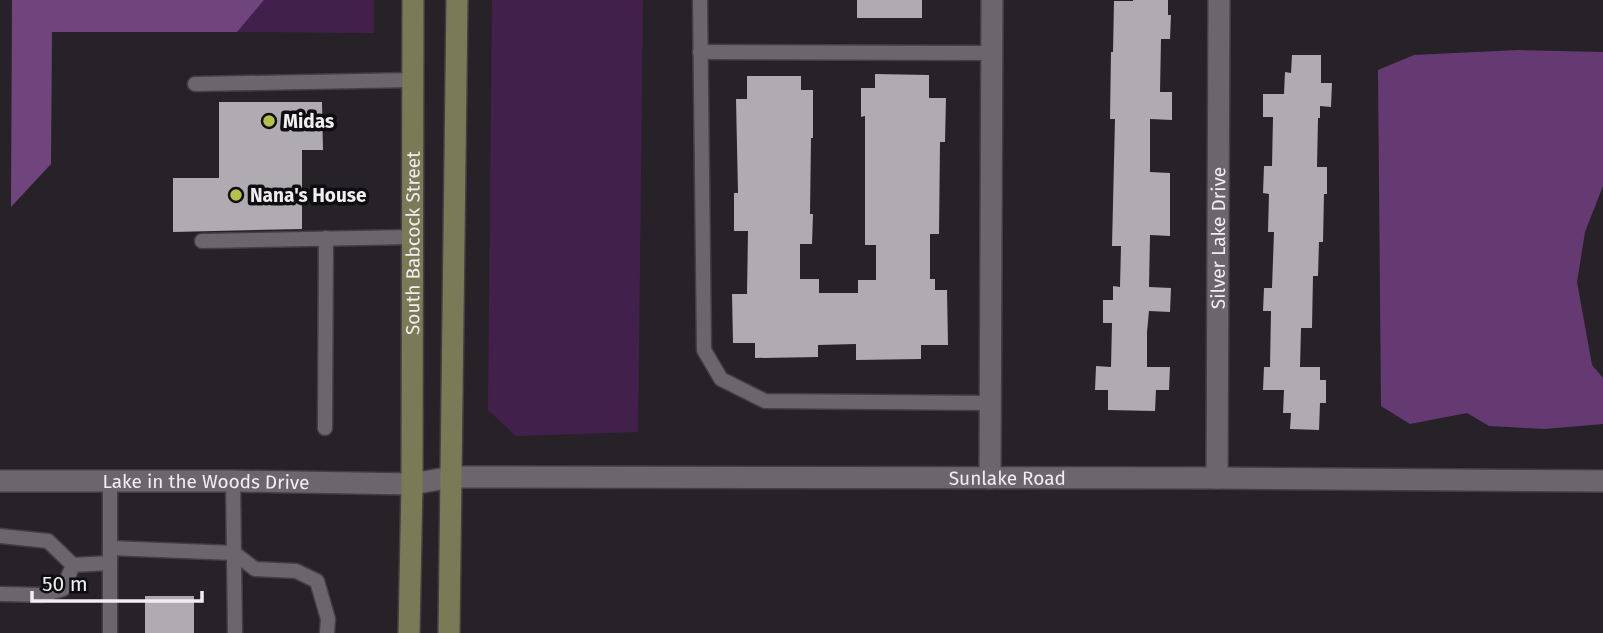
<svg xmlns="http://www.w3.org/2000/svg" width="1603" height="633" font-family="'Fira Sans',sans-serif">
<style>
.green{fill:#42204c}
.forest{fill:#70457d}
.water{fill:#653a72}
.building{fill:#b0aab1}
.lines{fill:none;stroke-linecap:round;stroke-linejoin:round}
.service-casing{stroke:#423e42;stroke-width:17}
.minor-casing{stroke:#423e42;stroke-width:24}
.secondary-casing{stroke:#423e42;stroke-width:24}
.service{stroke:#6b666c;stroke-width:14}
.minor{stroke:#6b666c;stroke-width:21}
.secondary{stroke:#7a7b56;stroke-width:21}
.poi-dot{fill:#b4c24a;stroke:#0e0d0f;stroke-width:2.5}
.labels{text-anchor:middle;stroke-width:7;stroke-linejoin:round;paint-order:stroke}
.poi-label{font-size:19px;font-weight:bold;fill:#f1eef2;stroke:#0e0d0f;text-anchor:start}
.street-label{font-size:19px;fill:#f1eef2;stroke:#0e0d0f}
</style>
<rect width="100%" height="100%" fill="#272228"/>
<g class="green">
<path d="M 264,0 L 374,0 L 374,33 L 237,32 Z"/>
<path d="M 492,0 L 643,0 L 638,432 L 516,436 L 488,410 Z"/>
</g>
<path class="forest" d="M 12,0 L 264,0 L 237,32 L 52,32 L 51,164 L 11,207 Z"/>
<path class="water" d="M 1518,50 L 1603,52 L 1603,186 L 1585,232 L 1577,282 L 1592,365 L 1603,378 L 1603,424 L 1545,429 L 1489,426 L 1467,413 L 1410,424 L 1381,406 L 1378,70 L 1414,55 Z"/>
<g class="building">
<rect x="857" y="0" width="65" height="18"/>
<path d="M 1133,0 L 1168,0 L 1168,15 L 1171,15 L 1170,39 L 1161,39 L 1160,92 L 1172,92 L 1172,120 L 1150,119 L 1150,172 L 1170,173 L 1170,236 L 1150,235 L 1149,287 L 1171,288 L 1170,312 L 1149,311 L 1147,332 L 1147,367 L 1170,367 L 1169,390 L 1156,390 L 1155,411 L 1108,410 L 1108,390 L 1095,390 L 1096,366 L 1111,367 L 1112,323 L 1103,323 L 1103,300 L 1113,300 L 1113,286 L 1120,287 L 1121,246 L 1112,246 L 1115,119 L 1110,119 L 1111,52 L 1113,52 L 1114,1 L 1133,1 Z"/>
<path d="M 1292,55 L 1321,55 L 1321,83 L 1332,83 L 1331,107 L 1320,106 L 1320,118 L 1318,118 L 1317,167 L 1327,167 L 1327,194 L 1324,194 L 1323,242 L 1319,242 L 1318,276 L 1313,276 L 1312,328 L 1301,328 L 1300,367 L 1320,367 L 1320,380 L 1326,380 L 1326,403 L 1320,403 L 1319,430 L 1290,429 L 1291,413 L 1283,413 L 1284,390 L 1263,390 L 1264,367 L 1270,367 L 1271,311 L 1263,311 L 1264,288 L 1272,288 L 1274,232 L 1268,232 L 1269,194 L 1263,193 L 1264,166 L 1272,166 L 1273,117 L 1263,117 L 1263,94 L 1284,94 L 1285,72 L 1291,73 Z"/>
<path d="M 875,74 L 929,75 L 929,98 L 946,98 L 945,142 L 940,142 L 939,234 L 930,234 L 930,279 L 935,279 L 935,290 L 947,290 L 948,345 L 921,345 L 921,359 L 856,360 L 856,344 L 818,345 L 818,357 L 755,358 L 755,343 L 733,343 L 732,294 L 747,294 L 748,231 L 734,231 L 734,193 L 738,193 L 736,99 L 747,99 L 747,76 L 801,76 L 801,90 L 813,90 L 813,138 L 811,138 L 810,214 L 813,214 L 812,244 L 800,244 L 800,279 L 819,279 L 819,293 L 858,293 L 858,280 L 876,280 L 876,245 L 865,245 L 865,116 L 861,117 L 861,88 L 875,88 Z"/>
<path d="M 219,102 L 322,102 L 323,150 L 302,150 L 302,229 L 173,232 L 173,178 L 219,178 Z"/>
<rect x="145" y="596" width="49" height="37"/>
</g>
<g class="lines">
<g class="service-casing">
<g id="service">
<path d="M 700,0 L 704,350 L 721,379 L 765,401 L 990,403"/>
<path d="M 700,52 L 992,53"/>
<path d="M 195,84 L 412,80"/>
<path d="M 202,241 L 412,237"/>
<path d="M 325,428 L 326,238"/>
<path d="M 233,481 L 235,633"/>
<path d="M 0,536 L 48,541 L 73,565"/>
<path d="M 110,548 L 234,553 L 255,569 L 296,571 L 317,581 L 328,619 L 327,633"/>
<path d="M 0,594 L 42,595 L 63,589 L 73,565 L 110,563"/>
<path d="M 110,633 L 110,483"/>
</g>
</g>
<g class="minor-casing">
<g id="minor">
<path d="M 990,478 L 992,0"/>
<path id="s1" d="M 1217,478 L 1219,0"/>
<path id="s2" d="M 0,481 L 233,481 L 412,484 L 452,477 L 1217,478 L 1603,481"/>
</g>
</g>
<g class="secondary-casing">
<g id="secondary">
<path id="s3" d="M 409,633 L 412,484 L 413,0"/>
<path d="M 449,633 L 457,0"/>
</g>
</g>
<use href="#service" class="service"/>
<use href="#minor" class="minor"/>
<use href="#secondary" class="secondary"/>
</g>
<g class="poi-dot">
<circle cx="269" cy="121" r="7"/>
<circle cx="236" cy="195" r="7"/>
</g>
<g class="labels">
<g class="poi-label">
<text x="283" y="128">Midas</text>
<text x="250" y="202">Nana's House</text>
</g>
<g class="street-label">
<text dy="7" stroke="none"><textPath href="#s1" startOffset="240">Silver Lake Drive</textPath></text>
<text dy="7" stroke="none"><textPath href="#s3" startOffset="390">South Babcock Street</textPath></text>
<text dy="7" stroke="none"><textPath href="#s2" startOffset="1008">Sunlake Road</textPath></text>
<text dy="7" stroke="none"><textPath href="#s2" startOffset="206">Lake in the Woods Drive</textPath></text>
</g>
</g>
<path d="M32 591v10h170v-10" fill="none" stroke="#f1eef2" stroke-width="3.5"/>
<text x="42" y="591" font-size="21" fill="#f1eef2" stroke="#0e0d0f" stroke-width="5" paint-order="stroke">50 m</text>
</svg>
